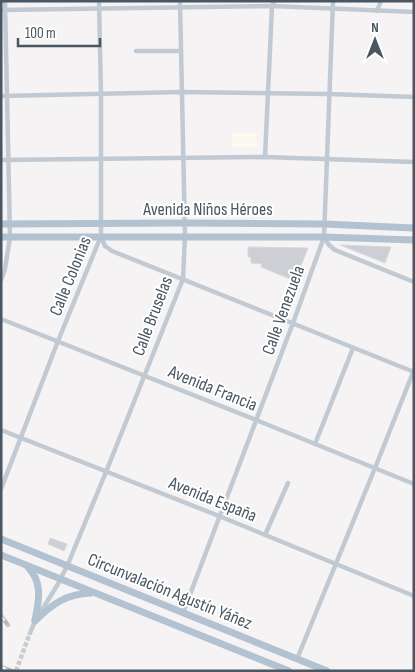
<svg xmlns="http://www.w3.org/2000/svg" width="415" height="672" font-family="'Sofia Sans Condensed',sans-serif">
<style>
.commercial{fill:#fdf9ef}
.building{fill:#cdcfd5;stroke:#d7d9de}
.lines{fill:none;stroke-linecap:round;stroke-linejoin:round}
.street-tunnel{stroke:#caccce;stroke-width:4.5;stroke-dasharray:4.5 2;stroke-linecap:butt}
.street{stroke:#c1cad2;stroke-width:4.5}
.primary{stroke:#b3c2d1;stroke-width:7}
.rail-casing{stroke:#b5b8bd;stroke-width:4}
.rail{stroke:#fff;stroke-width:2;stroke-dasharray:5.5;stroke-linecap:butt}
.labels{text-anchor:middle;stroke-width:4;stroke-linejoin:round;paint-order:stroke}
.street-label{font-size:18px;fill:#4a5661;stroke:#fff}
</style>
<rect width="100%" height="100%" fill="#f5f3f3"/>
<path class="commercial" d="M 232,133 L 256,133 L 257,147 L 232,147 Z"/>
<g class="building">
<path d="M 340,245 L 341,245 L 391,247 L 385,263 Z"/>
<path d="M 248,247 L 308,248 L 295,281 L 261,267 L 262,264 L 251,263 L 251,257 L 248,257 Z"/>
<path d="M 50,538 L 67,544 L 64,551 L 48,544 Z"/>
</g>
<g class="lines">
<path class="street-tunnel" d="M 16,671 L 30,633"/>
<g class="street">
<path d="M 1,10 L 272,6 L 414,12"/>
<path d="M 377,11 L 381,1"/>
<path d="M 136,51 L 181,51"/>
<path d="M 1,96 L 182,92 L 329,94 L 414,97"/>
<path d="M 265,157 L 272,6 L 274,1"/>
<path d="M 1,160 L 265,157 L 414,162"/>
<path d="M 101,237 L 105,246 L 112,251 L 414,372"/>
<path d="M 324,237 L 329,245 L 335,250 L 414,282"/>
<path d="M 1,280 L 5,269 L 10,237 L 5,1"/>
<path d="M 1,319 L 256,420 L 414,484"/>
<path d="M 1,430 L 219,516 L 414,596"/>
<path d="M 315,444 L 353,348"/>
<path d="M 1,489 L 58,341 L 101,236 L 101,94 L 99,1"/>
<path d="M 265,535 L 288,483"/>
<path d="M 183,613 L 293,323 L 324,237 L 333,1"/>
<path d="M 30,633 L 35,621 L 58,584 L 68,564 L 106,472 L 183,279 L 185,236 L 180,1"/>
<path d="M 297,659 L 375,468 L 414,370"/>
</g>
<g class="primary">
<path d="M 1,224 L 185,223 L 324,224 L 414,228"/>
<path d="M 1,237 L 324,237 L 414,240"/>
<path d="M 1,539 L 327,671"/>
<path d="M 1,555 L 289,671"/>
<path d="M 28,567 C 43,583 39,600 35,620"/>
<path d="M 35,621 C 52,604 66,594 91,593"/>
</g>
<g class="rail-casing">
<g id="rail">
<path d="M 1,616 L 8,625"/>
<path d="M 1,667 L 12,671"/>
</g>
</g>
<use href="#rail" class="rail"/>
</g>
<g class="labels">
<g class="street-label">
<text x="208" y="215">Avenida Niños Héroes</text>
<text transform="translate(70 276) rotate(-68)" y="6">Calle Colonias</text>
<text transform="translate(283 310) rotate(-70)" y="6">Calle Venezuela</text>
<text transform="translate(152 316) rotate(-69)" y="6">Calle Bruselas</text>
<text transform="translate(213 388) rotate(22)" y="6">Avenida Francia</text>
<text transform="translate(213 499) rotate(22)" y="6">Avenida España</text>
<text transform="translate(170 591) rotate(22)" y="6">Circunvalación Agustín Yáñez</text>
</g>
</g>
<rect width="415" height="672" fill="none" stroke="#4a5661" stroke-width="5"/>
<g transform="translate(375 40)" stroke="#ffffff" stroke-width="4" paint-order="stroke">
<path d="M0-4L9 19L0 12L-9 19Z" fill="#4a5661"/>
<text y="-8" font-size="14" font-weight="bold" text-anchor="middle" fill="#4a5661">N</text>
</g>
<path d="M18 38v8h82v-8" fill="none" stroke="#4a5661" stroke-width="2.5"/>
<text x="25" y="38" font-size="15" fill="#4a5661" stroke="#ffffff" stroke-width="4" paint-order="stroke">100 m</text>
</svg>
